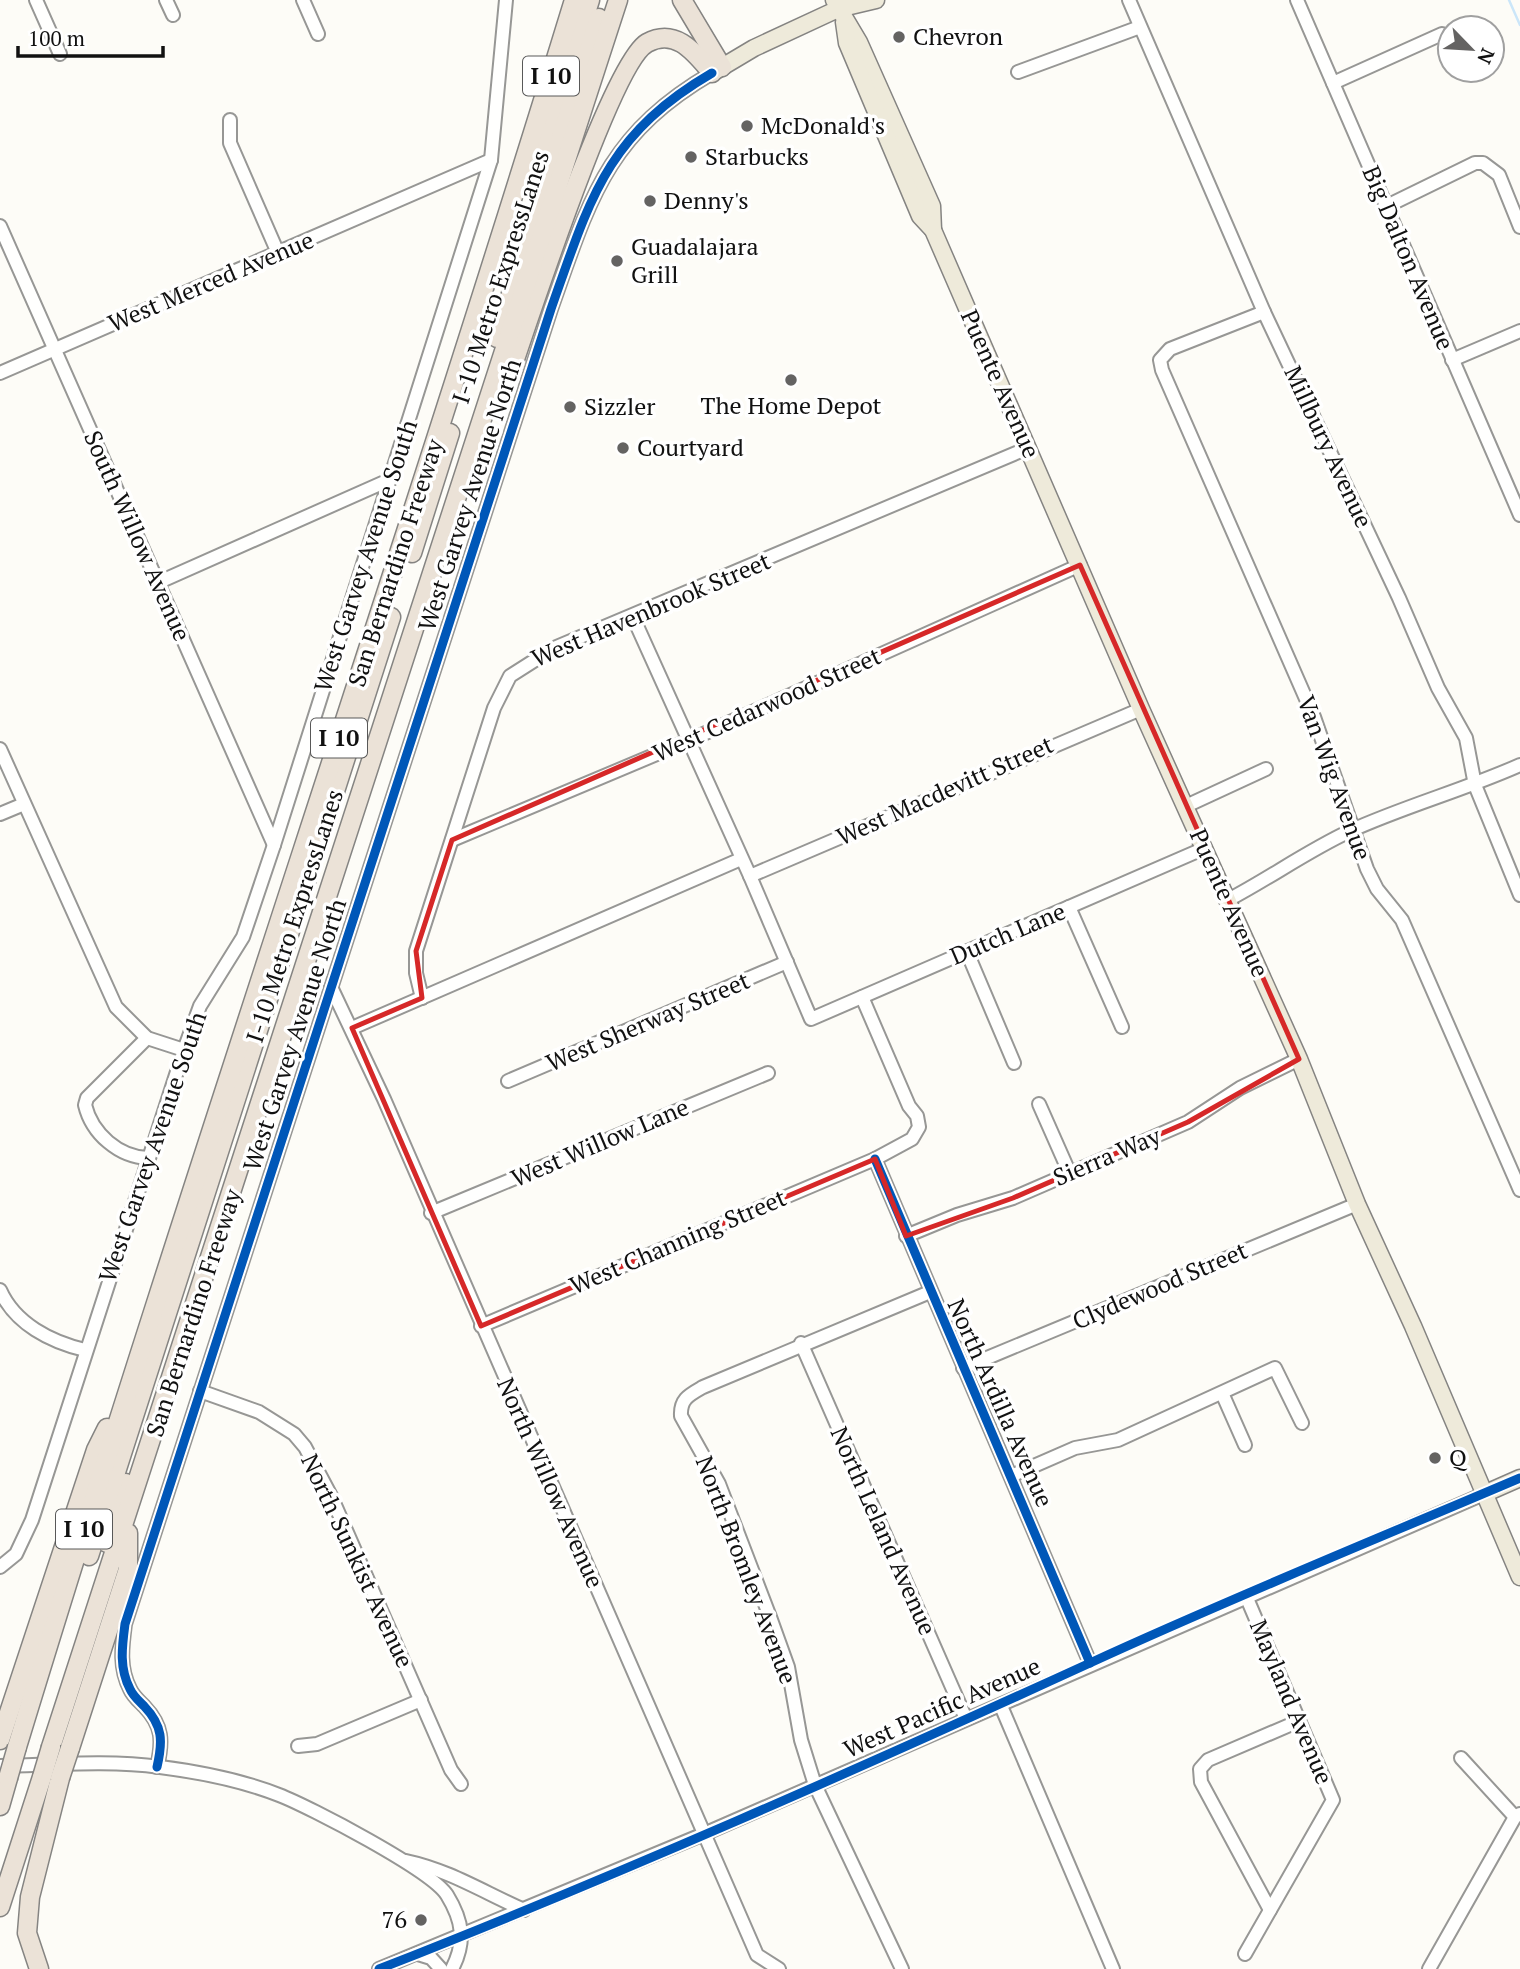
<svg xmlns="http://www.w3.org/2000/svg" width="1520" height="1969" font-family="'PT Serif',serif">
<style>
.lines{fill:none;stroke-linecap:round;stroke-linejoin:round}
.stream{stroke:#cbe6f9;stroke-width:2.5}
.minor-casing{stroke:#979795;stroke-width:16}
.major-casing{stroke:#858482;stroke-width:19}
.highway-casing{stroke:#858482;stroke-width:21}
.minor{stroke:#fffffe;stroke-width:12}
.major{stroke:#eeeada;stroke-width:16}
.highway{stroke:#ebe2d7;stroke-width:18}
.highway-bridge-casing{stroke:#858482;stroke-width:21;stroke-linecap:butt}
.highway-bridge{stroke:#ebe2d7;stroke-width:18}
.cycleway-casing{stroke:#fff;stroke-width:13}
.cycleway{stroke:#0057b8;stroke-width:9}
.marked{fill:none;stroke:#d62828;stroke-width:5;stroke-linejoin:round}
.poi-dot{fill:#646362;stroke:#fff;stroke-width:2.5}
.labels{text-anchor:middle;stroke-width:7;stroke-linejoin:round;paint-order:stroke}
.shield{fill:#fff;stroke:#585858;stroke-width:2}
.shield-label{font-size:23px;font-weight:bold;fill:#111}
.poi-label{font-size:24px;fill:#111;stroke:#fff;text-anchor:start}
.street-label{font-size:24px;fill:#111;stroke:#fff}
</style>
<rect width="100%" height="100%" fill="#fdfcf7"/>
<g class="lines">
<path class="stream" d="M 1509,0 L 1520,25"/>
<g class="minor-casing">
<g id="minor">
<path d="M 36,0 L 60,54"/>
<path d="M 166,0 L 173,15"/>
<path d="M 303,0 L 318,34"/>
<path d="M 1129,0 L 1264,312 L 1399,598 L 1438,688 L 1466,738 L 1475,785 L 1520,895"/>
<path d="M 1297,0 L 1520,515"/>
<path d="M 1018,72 L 1140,27"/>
<path d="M 1333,83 L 1442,34"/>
<path d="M 230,120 L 230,143 L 278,253"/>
<path d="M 1387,206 L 1475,163 L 1483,163 L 1499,175 L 1520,227"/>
<path d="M 0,226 L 274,845"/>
<path d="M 1264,312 L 1170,349 L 1160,360 L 1162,370 L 1314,717 L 1367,869 L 1377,889 L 1402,920 L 1520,1190"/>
<path d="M 1452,360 L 1520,331"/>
<path d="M 0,373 L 491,160"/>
<path d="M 157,583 L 389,480"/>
<path d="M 633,617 L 750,876 L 811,1019 L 1205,848"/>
<path d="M 0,749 L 116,1007 L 147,1038 L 184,1050"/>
<path d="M 1186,806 L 1266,769"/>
<path d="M 0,814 L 24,804"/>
<path d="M 452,840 L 690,740 L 1080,565"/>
<path d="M 750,876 L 1141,709"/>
<path d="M 1228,900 C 1270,878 1307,851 1350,831 C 1405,806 1464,790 1520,765"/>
<path d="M 1069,907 L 1122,1027"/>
<path d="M 967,952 L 1014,1063"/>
<path d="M 331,987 L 384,1099 L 757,1955 L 779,1969"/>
<path d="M 422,998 L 416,973 L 416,951 L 494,708 L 510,676 L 554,648 L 1028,448"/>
<path d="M 352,1028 L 741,859"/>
<path d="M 147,1038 L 87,1098 L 85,1105 C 92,1134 119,1157 148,1158"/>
<path d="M 508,1081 L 787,962"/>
<path d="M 1039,1104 L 1070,1174"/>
<path d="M 875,1159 L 1090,1663"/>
<path d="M 431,1213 L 768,1073"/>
<path d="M 906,1236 L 957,1215 L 1013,1198 L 1188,1122 L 1240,1088 L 1299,1059"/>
<path d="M 0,1290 C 15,1324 51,1342 85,1350"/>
<path d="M 481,1326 L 875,1159 L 912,1139 L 919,1127 L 917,1116 L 909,1106 L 862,997"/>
<path d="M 801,1343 L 966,1719"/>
<path d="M 963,1368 L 1357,1204"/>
<path d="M 200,1391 L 259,1412 L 294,1434 L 305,1447 L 331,1496 L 451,1770 L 461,1784"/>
<path d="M 1222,1393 L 1245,1445"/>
<path d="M 1011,1476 L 1075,1448 L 1118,1440 L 1275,1368 L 1302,1423"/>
<path d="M 0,1567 L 16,1554 L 32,1520 L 184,1050 L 200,1006 L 243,937 L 274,845 L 491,160 L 506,0"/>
<path d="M 1001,1706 L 1113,1969"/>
<path d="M 298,1746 L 317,1744 L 421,1700"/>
<path d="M 1461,1758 L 1515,1817"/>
<path d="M 0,1766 C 52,1765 108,1760 160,1767 C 199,1772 241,1780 279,1795 C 310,1807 431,1870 447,1895 C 463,1921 466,1942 452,1969"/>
<path d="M 157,1767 C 163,1741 163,1726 144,1706 C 139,1701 133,1696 130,1689 C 119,1668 122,1647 125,1624 L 551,309 C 590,199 606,135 712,73"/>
<path d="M 406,1861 C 449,1870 485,1893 524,1910"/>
<path d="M 1270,1910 L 1201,1782 L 1200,1769 L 1208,1760 L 1299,1721"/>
<path d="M 418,1954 L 431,1958 L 441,1969"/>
<path d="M 1245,1954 L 1333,1800 L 1246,1596"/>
<path d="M 379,1969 L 704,1834 L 1486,1493"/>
<path d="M 902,1969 L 815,1785 L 801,1740 L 788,1667 L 770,1617 L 719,1484 L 681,1416 C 680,1399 689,1395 703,1387 L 930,1292"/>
<path d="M 1429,1969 L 1515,1817 L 1520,1814"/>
</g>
</g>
<g class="major-casing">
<g id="major">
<path d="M 834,0 L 859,42 L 932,206 L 933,230"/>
<path d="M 844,22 L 847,43 L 920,216 L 933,230 L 1141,709 L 1299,1059 L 1357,1204 L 1413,1326 L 1520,1577"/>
<path d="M 712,73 L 754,48 L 838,9 L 876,0"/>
<path d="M 1486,1493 L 1520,1478"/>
</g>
</g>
<g class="highway-casing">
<g id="highway">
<path d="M 682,0 L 722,67"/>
<path d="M 531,183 L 590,0"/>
<path d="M 497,338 L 599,18"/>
<path d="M 513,365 C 530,315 613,62 647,43 C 676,27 695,53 712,73"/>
<path d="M 412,553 L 450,433"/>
<path d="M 107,1543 L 126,1483"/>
<path d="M 89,1556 L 391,617"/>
<path d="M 0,1740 L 96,1450 L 107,1428"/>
<path d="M 17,1747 C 195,1162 395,584 574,0"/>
<path d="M 51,1747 L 618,0"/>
<path d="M 70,1748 L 128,1569 L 128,1533"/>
<path d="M 0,1806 L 8,1778"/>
<path d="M 0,1907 L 42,1777"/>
<path d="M 39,1969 L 27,1933 L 30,1897 L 60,1778"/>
</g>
</g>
<use href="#minor" class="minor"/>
<use href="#major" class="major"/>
<use href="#highway" class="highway"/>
<g class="highway-bridge-casing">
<g id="highway-bridge">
<path d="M 42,1777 L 51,1747"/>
<path d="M 8,1778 L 17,1747"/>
<path d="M 60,1778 L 70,1748"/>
</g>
</g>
<use href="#highway-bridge" class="highway-bridge"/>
<g class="cycleway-casing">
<g id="cycleway">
<path d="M 875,1159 L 1090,1663"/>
<path d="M 157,1767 C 163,1741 163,1726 144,1706 C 139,1701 133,1696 130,1689 C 119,1668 122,1647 125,1624 L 551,309 C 590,199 606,135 712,73"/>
<path d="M 379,1969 C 619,1875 856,1770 1090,1663 C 1231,1598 1377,1539 1520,1478"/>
</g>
</g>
<use href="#cycleway" class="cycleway"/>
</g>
<path class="marked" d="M 1080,565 L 1299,1059 L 1188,1122 L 1013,1198 L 906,1236 L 875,1159 L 481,1326 L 352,1028 L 422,998 L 416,951 L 452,840 Z"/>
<g class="poi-dot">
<circle cx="899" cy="37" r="7"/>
<circle cx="747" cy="126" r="7"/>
<circle cx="691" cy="157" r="7"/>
<circle cx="650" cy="201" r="7"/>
<circle cx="617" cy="261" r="7"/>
<circle cx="791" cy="380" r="7"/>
<circle cx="570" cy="407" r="7"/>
<circle cx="623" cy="448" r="7"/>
<circle cx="1435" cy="1458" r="7"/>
<circle cx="421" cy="1920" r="7"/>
</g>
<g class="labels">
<g class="shield">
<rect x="523" y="56.5" width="56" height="39" rx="5"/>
<rect x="311" y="718.5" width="56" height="39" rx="5"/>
<rect x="56" y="1509.5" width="56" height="39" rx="5"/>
</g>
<g class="shield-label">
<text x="551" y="84">I 10</text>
<text x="339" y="746">I 10</text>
<text x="84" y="1537">I 10</text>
</g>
<g class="poi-label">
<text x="913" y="45">Chevron</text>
<text x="761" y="134">McDonald's</text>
<text x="705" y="165">Starbucks</text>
<text x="664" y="209">Denny's</text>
<text x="631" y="255">Guadalajara<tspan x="631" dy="28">Grill</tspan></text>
<text x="791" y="414" text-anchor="middle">The Home Depot</text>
<text x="584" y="415">Sizzler</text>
<text x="637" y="456">Courtyard</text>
<text x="1449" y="1466">Q</text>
<text x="407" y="1928" text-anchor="end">76</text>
</g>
<g class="street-label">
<text transform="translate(1408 258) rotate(67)" y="8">Big Dalton Avenue</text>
<text transform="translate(501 277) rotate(-72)" y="8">I-10 Metro ExpressLanes</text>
<text transform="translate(211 282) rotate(-23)" y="8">West Merced Avenue</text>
<text transform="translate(1000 384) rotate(66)" y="8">Puente Avenue</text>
<text transform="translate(1328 447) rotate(65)" y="8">Millbury Avenue</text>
<text transform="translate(470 495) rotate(-72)" y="8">West Garvey Avenue North</text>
<text transform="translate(137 536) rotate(66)" y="8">South Willow Avenue</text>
<text transform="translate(366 556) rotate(-72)" y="8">West Garvey Avenue South</text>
<text transform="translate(396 563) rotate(-72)" y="8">San Bernardino Freeway</text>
<text transform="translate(651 610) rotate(-23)" y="8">West Havenbrook Street</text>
<text transform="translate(767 705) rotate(-24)" y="8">West Cedarwood Street</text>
<text transform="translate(1334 778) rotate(70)" y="8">Van Wig Avenue</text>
<text transform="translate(945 791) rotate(-24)" y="8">West Macdevitt Street</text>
<text transform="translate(1229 903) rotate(66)" y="8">Puente Avenue</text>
<text transform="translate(295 916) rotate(-72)" y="8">I-10 Metro ExpressLanes</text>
<text transform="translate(1008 934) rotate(-23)" y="8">Dutch Lane</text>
<text transform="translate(648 1022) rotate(-23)" y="8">West Sherway Street</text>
<text transform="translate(295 1035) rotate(-72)" y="8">West Garvey Avenue North</text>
<text transform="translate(600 1143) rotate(-23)" y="8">West Willow Lane</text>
<text transform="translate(153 1147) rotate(-71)" y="8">West Garvey Avenue South</text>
<text transform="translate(1107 1157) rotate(-23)" y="8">Sierra Way</text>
<text transform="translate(678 1242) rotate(-23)" y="8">West Channing Street</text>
<text transform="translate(1160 1286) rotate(-23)" y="8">Clydewood Street</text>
<text transform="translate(194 1313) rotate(-72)" y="8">San Bernardino Freeway</text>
<text transform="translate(1000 1403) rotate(66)" y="8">North Ardilla Avenue</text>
<text transform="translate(550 1483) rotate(66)" y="8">North Willow Avenue</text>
<text transform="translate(883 1531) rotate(66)" y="8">North Leland Avenue</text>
<text transform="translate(357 1561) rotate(65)" y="8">North Sunkist Avenue</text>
<text transform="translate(746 1570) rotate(69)" y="8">North Bromley Avenue</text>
<text transform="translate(1291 1702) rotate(67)" y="8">Mayland Avenue</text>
<text transform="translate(942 1708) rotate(-24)" y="8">West Pacific Avenue</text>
</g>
</g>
<g transform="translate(1471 49) rotate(115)"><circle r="33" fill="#ffffff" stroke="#a0a0a0" stroke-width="2"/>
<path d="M0-5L12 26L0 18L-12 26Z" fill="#646362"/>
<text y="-10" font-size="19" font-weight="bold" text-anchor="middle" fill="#111111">N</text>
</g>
<path d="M18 46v10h145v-10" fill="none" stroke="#111111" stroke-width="3.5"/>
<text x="28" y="46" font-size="21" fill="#111111" stroke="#ffffff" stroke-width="5" paint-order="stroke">100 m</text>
</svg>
